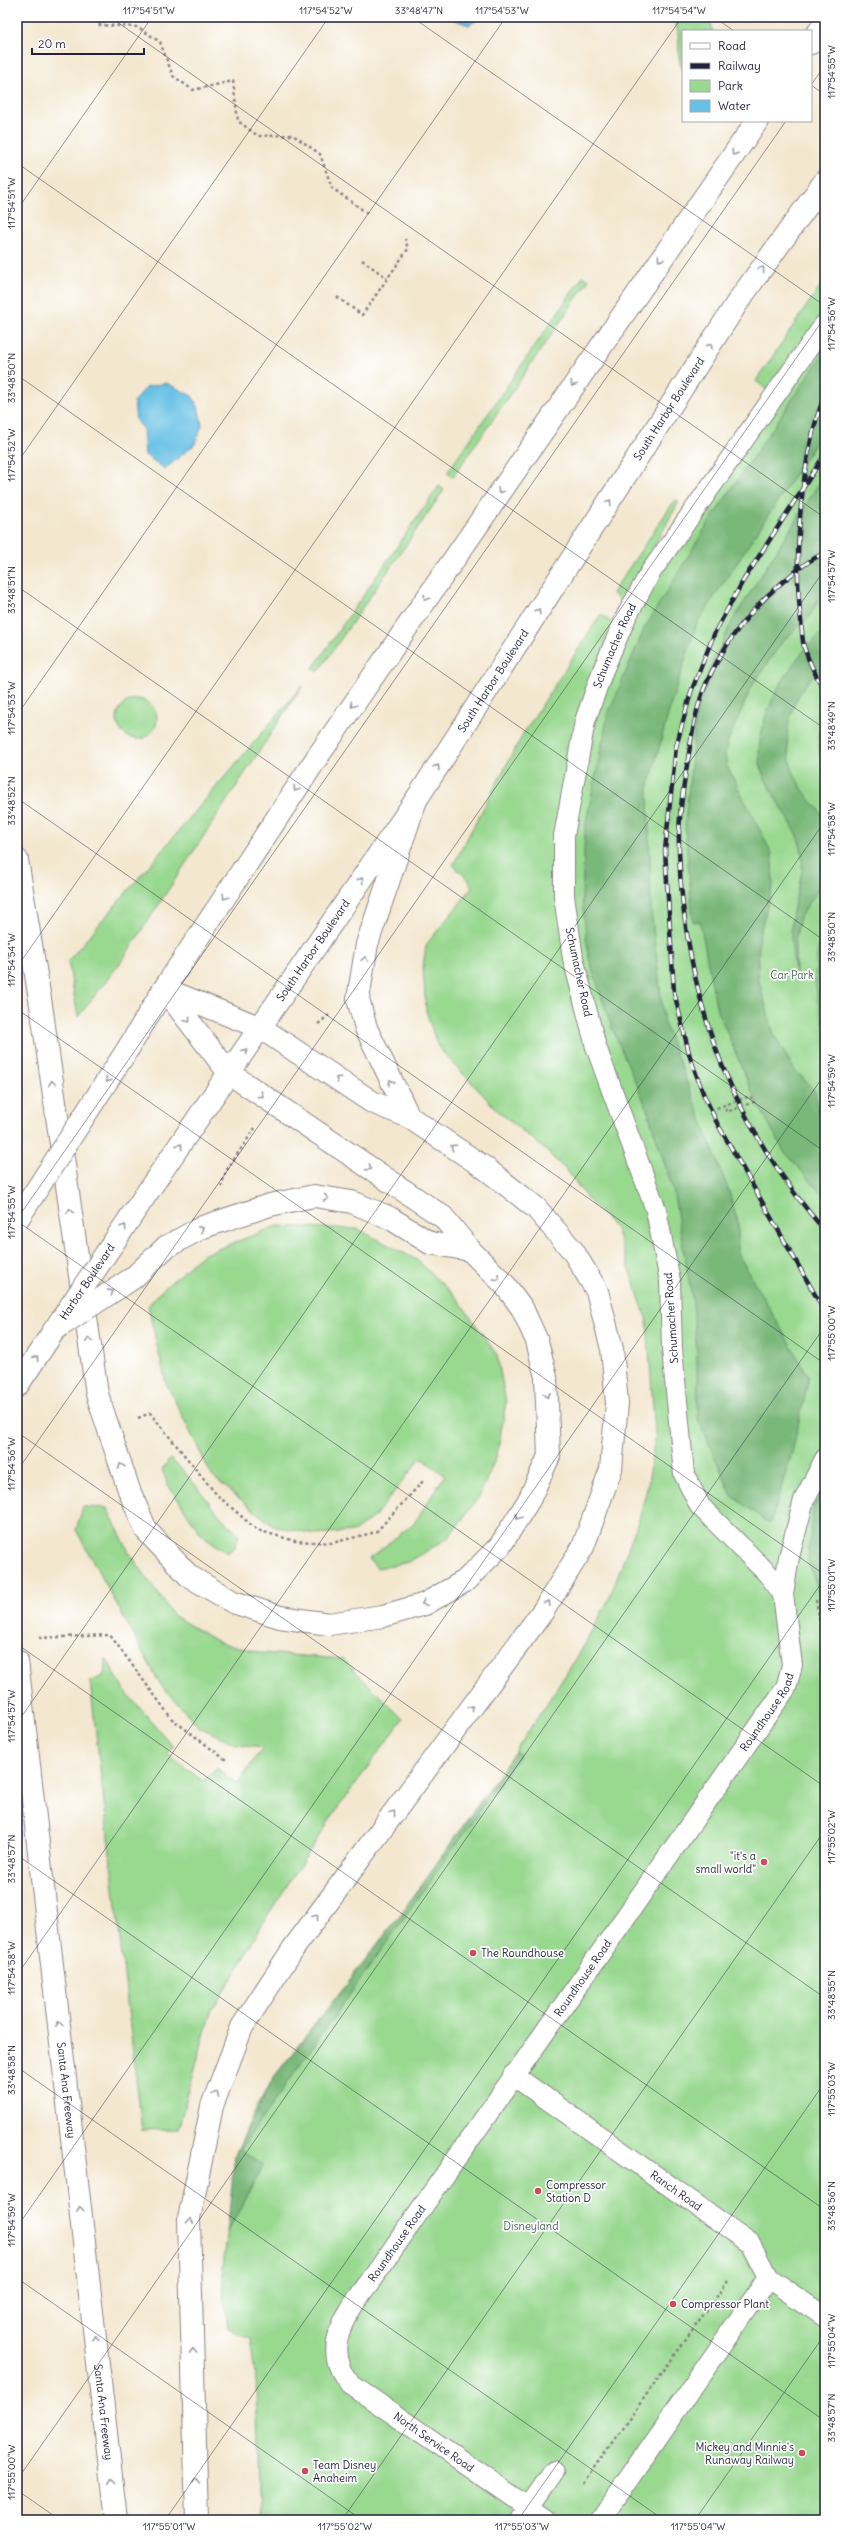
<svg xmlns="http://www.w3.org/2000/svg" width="842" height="2537" font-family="Delius,sans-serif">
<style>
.green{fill:#98d88f;stroke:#5d7d65}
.forest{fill:#7ab87a;stroke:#4e6d5a}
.water{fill:#68c1e5;stroke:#457290}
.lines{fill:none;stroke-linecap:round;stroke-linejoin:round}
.lane-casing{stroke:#8a8485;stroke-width:22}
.primary-casing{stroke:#8a8485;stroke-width:24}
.highway-casing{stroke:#8a8485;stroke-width:24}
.path{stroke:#8a8485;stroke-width:2.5;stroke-dasharray:3 3;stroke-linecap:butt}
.lane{stroke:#fff;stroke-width:20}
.primary{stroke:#fff;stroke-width:22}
.highway{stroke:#fff;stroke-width:22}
.rail-casing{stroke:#22223b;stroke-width:4.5}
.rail{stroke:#fff;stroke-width:3;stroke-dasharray:9;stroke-linecap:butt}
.primary-bridge-casing{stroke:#8a8485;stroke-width:24;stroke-linecap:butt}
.highway-bridge-casing{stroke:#8a8485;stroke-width:24;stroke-linecap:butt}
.primary-bridge{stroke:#fff;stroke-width:22}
.highway-bridge{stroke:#fff;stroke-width:22}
.oneway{stroke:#9c9ca7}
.ticks{fill:none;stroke:#22223b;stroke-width:1;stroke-opacity:0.45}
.poi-dot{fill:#d1495b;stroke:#fff;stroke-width:1.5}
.labels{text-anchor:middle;stroke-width:3.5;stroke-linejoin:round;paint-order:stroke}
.street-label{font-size:11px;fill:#22223b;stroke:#fff}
.park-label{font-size:11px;fill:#4b6258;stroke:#fff}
.poi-label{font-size:11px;fill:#22223b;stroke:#fff;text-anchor:start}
.neatline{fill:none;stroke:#22223b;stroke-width:1.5}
.ticks-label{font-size:10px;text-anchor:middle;fill:#22223b}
</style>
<rect width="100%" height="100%" fill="#fff"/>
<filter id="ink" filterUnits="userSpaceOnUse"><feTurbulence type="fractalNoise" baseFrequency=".025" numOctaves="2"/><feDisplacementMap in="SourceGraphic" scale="8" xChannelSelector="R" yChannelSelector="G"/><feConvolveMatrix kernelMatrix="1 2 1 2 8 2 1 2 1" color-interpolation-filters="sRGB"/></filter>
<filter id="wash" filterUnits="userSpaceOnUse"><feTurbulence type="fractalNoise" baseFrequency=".012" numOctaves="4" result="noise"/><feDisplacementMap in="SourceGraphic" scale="16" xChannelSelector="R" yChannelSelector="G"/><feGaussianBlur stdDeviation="0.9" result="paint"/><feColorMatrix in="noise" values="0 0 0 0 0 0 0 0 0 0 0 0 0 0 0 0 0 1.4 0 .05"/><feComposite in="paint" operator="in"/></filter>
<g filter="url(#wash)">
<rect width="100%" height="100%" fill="#f3e7cf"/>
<g class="green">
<path d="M 673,17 L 710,17 L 713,31 L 683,31 L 683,71 C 674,55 684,38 673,17 Z"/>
<path d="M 583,276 L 589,280 L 453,477 L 447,473 Z"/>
<path d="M 825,279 L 825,2520 L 260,2520 L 256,2381 L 250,2339 L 228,2328 L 222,2275 L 232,2198 L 235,2155 L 254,2112 L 274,2077 L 401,1914 L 515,1752 L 581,1651 L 609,1599 L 639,1519 L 648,1485 L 655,1435 L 647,1321 L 616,1229 L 588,1200 L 568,1172 L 541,1146 L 499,1112 L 438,1047 L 426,1011 L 423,967 L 426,945 L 472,888 L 468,879 L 453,865 L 523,734 L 601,614 L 612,623 L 622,602 L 612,593 L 675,500 L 679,502 L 626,596 L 768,391 L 756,381 Z"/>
<path d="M 439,486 L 444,490 L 318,672 L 313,668 Z"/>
<path d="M 302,686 L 121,962 L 78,1017 L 68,961 Z"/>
<circle cx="137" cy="719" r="20"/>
<path d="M 277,1226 L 358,1229 L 417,1260 L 458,1299 L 497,1355 L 506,1402 L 497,1455 L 479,1497 L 448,1538 L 409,1562 L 377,1568 L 369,1559 L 415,1522 L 445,1475 L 421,1458 L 375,1516 L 355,1531 L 315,1534 L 273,1526 L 212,1476 L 166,1383 L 148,1306 L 162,1290 L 202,1255 Z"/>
<path d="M 170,1459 C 198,1480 211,1513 239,1534 L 235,1547 L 227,1553 L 201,1534 L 168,1485 L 162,1469 Z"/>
<path d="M 83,1507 L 107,1508 L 129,1552 L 173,1615 L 218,1642 L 263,1653 L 343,1659 L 403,1719 L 335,1812 L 264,1921 L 235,1974 L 211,2011 L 178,2129 L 142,2130 L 90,1682 L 104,1675 L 106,1658 L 124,1690 L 173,1746 L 168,1754 L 203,1781 L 217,1768 L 237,1784 L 263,1747 L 236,1744 L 199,1727 L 160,1684 L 76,1530 Z"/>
</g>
<g class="forest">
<path d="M 825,351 L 825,429 L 697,623 L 672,700 L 648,789 L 651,910 L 664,1022 L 729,1192 L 738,1222 L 738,1254 L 809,1377 L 792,1453 L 770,1524 L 732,1496 L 698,1419 L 697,1359 L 693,1303 L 673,1190 L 646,1106 L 612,1028 L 589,959 L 582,901 L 585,828 L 608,714 L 644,629 L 709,522 Z"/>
<path d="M 825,474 L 823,593 L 809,617 L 782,642 L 753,684 L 728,741 L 725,754 L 727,766 L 772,854 L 773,885 L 759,936 L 758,978 L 774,1035 L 794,1069 L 815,1091 L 825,1145 L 823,1155 L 825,1164 L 825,1198 L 784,1151 L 754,1097 L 716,1006 L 700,921 L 693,922 L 685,825 L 696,714 L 711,665 L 733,620 Z"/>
<path d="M 825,631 L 825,666 C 789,691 777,741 797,780 C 804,794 815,805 825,817 L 825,879 L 800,917 L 795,941 L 796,974 C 792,955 790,938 792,919 C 794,898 805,875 802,853 C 797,823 774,802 763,774 C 746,730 790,656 825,631 Z"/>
<path d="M 825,712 L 825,767 C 815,749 818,730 825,712 Z"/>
<path d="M 825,927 L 825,1027 C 814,997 811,957 825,927 Z"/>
<path d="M 825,1489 L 825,1611 L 808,1560 L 813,1506 Z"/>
<path d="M 515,1752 L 520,1754 L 240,2150 L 263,2166 L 227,2233 L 235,2155 L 274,2077 L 401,1914 Z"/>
</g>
<g class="water">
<path d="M 447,17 L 481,17 L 469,25 Z"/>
<path d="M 166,383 L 192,396 L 198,406 L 202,425 L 195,444 L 165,469 L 145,455 L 143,428 L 136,421 L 134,401 L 147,387 Z"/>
</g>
</g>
<g filter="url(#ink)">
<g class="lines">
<g class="lane-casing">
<g id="lane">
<path id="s1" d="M 783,1594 L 769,1575 L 700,1506 L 684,1474 L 672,1349 L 670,1281 L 656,1210 L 596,1047 L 573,958 L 564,896 L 564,836 L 585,721 L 603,670 L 626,617 L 650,573 L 825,324"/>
<path id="s2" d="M 513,2075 L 750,2243 L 768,2278 L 825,2317"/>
<path d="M 520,2520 L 554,2471"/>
<path id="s3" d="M 547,2520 L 350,2384 C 347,2379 342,2374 340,2368 C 324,2332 363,2293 381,2266 L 786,1688 L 792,1665 L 783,1594 L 789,1557 L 804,1500 L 825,1459"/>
<path d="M 600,2520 L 768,2278"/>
</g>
</g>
<g class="primary-casing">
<g id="primary">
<path d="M 811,43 L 825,23"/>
<path d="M 129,1047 L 164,989 L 318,756 L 757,121"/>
<path id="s4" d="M 157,1178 L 416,800 L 739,300 L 825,181"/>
<path d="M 17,1386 L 55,1329"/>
</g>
</g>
<g class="highway-casing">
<g id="highway">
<path d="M 17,860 L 41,1005 L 97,1394 L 129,1490 L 146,1530 L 189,1576 L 233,1602 L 280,1617 L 329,1624 L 383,1616 L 425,1604 L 465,1581 L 500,1546 L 529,1500 L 549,1456 L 546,1377 L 537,1341 L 522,1308 L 505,1285 L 470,1250 L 443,1217 L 229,1073 L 165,990"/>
<path d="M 164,989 L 261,1028 L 372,1102 L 409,1117 L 485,1168 L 536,1208 L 573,1251 L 597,1291 L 612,1349 L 617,1403 L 611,1469 L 583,1547 L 543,1611 L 293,1949 L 242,2027 L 212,2106 L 189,2219 L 197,2520"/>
<path d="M 409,1117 L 366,1028 L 358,999 L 367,944 L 416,800"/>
<path d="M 166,1247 L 203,1227 L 270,1205 L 314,1196 L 352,1202 L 390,1218 L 430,1243 L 470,1250"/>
<path id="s5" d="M 17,1661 L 116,2520"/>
</g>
</g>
<g class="path">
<path d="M 89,17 L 100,25 L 138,27 L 160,42 L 173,76 L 193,90 L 233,81 L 238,121 L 258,136 L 293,135 L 320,154 L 332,188 L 367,213"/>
<path d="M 362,260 L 387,278"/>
<path d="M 337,297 L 362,315 L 408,249 L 405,239"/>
<path d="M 318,1024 L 329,1015"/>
<path d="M 711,1110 L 750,1096 L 754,1102 L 727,1112 L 723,1106"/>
<path d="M 221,1187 L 226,1171 L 255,1128"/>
<path d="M 138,1418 L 150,1413 L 217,1495 L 257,1530 L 295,1541 L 332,1543 L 376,1532 L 424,1480"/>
<path d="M 816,1600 L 825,1649"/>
<path d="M 39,1638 L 110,1635 L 172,1719 L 226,1760"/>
<path d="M 583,2483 L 728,2281"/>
</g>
<use href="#lane" class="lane"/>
<use href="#primary" class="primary"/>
<use href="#highway" class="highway"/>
<g class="rail-casing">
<g id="rail">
<path d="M 825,395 C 801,452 793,559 801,620 C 802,629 802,639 804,647 C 809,662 817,678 825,691"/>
<path d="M 825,454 L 743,581 L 715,632 L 691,692 L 676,747 L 665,850 L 674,992 L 690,1057 L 703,1093 L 717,1123 L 825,1312"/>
<path d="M 825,553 C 808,560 792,574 778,586 C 747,613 723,646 706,684 C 696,707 692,734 688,759 C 683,789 678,820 679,851 C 681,920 696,1000 722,1065 C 746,1124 783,1183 825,1231"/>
</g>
</g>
<use href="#rail" class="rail"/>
<g class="primary-bridge-casing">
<g id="primary-bridge">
<path d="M 17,1220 L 129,1047"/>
<path id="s6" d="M 55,1329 L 157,1178"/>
</g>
</g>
<g class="highway-bridge-casing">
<path id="highway-bridge" d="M 55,1329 L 133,1278 L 166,1247"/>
</g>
<use href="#primary-bridge" class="primary-bridge"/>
<use href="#highway-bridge" class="highway-bridge"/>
</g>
<defs><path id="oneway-chevron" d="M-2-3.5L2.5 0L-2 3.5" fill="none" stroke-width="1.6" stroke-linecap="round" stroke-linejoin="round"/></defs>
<g class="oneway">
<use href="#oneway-chevron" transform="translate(734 153) rotate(125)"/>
<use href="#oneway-chevron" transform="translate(660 259) rotate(125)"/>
<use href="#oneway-chevron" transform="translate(762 269) rotate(-54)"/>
<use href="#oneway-chevron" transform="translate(710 346) rotate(-57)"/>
<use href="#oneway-chevron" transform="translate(573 384) rotate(124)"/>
<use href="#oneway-chevron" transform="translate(500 491) rotate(124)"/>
<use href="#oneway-chevron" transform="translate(609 502) rotate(-57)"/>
<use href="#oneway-chevron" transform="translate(426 598) rotate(124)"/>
<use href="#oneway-chevron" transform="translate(538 611) rotate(-57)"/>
<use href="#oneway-chevron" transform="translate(353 705) rotate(124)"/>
<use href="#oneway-chevron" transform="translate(437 767) rotate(-57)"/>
<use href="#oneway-chevron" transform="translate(296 789) rotate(123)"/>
<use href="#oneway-chevron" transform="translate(361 880) rotate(-56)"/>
<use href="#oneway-chevron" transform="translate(225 897) rotate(123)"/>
<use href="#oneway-chevron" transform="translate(365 959) rotate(-81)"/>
<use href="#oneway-chevron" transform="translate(188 1020) rotate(52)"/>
<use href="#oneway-chevron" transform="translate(245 1051) rotate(-55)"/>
<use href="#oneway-chevron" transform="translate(338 1079) rotate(-146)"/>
<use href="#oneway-chevron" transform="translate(108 1080) rotate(123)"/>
<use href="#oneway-chevron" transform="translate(391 1082) rotate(-117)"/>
<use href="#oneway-chevron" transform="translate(52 1083) rotate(-98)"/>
<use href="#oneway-chevron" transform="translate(261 1095) rotate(34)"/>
<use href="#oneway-chevron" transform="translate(180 1146) rotate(-55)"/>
<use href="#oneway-chevron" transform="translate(453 1147) rotate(-146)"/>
<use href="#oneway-chevron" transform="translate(369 1168) rotate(34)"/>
<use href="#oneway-chevron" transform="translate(326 1198) rotate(8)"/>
<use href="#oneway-chevron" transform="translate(70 1211) rotate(-98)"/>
<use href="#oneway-chevron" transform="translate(124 1227) rotate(-56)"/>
<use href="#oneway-chevron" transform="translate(201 1229) rotate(-26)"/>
<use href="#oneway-chevron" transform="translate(497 1278) rotate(45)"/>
<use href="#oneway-chevron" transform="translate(111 1292) rotate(-33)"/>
<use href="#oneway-chevron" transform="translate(89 1340) rotate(-98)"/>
<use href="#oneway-chevron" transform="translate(36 1358) rotate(-56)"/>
<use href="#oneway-chevron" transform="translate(547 1395) rotate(86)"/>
<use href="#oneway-chevron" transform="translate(121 1466) rotate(-109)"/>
<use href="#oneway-chevron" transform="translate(518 1517) rotate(122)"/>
<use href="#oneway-chevron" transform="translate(424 1603) rotate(157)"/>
<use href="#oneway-chevron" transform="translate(548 1603) rotate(-58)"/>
<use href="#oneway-chevron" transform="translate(471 1708) rotate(-53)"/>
<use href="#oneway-chevron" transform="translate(393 1813) rotate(-53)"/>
<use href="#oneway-chevron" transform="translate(316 1917) rotate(-53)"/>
<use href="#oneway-chevron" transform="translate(59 2024) rotate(-97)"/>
<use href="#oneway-chevron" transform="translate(216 2094) rotate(-69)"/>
<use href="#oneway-chevron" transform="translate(80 2209) rotate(-97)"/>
<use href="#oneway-chevron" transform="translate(190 2221) rotate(-87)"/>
<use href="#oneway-chevron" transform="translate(95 2338) rotate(-97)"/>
<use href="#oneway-chevron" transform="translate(193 2351) rotate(-91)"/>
<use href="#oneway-chevron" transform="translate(112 2481) rotate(-97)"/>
<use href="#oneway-chevron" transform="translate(196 2481) rotate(-91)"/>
</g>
</g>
<path class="ticks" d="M 110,17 L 825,518M 412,17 L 825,306M 714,17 L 734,31M 811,85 L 825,65M 811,85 L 825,95M 17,163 L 825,729M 17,210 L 152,17M 17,375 L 825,941M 17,463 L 329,17M 17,586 L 825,1152M 17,715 L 506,17M 17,798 L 825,1364M 17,967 L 682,17M 17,1009 L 825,1575M 17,1219 L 786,121M 17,1221 L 825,1787M 17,1432 L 825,1998M 17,1471 L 825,317M 17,1644 L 825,2210M 17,1723 L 825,569M 17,1855 L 825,2421M 17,1975 L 825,821M 17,2067 L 664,2520M 17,2227 L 825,1074M 17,2278 L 362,2520M 17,2480 L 825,1326M 17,2490 L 60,2520M 165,2520 L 825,1578M 342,2520 L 825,1830M 518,2520 L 825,2082M 695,2520 L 825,2334"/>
<g class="poi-dot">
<circle cx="764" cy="1862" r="4"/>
<circle cx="473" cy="1953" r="4"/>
<circle cx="538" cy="2191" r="4"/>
<circle cx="673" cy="2304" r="4"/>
<circle cx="802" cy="2453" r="4"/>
<circle cx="305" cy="2471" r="4"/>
</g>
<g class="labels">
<g class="street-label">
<text dy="4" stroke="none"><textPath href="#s4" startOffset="924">South Harbor Boulevard</textPath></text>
<text dy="4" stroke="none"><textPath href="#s1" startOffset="1009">Schumacher Road</textPath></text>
<text dy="4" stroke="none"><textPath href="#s4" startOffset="600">South Harbor Boulevard</textPath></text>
<text dy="4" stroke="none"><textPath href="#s4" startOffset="276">South Harbor Boulevard</textPath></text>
<text transform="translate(579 972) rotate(78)" y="4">Schumacher Road</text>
<text dy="4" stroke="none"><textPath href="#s6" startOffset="57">Harbor Boulevard</textPath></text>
<text transform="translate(671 1318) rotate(-94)" y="4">Schumacher Road</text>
<text dy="4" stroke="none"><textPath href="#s3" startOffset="1049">Roundhouse Road</textPath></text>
<text dy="4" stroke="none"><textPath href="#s3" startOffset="725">Roundhouse Road</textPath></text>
<text dy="4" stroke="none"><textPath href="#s5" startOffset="432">Santa Ana Freeway</textPath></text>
<text dy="4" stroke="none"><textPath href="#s2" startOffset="200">Ranch Road</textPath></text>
<text dy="4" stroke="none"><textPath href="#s3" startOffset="401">Roundhouse Road</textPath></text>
<text dy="4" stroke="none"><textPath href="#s5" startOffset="756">Santa Ana Freeway</textPath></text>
<text transform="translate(434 2442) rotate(35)" y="4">North Service Road</text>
</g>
<g class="park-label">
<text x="792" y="979">Car Park</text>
<text x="531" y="2230">Disneyland</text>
</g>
<g class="poi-label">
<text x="756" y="1860" text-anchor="end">"it's a<tspan x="756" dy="13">small world"</tspan></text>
<text x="481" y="1957">The Roundhouse</text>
<text x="546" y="2189">Compressor<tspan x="546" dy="13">Station D</tspan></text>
<text x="681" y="2308">Compressor Plant</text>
<text x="794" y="2451" text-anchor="end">Mickey and Minnie's<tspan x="794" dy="13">Runaway Railway</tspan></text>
<text x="313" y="2469">Team Disney<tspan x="313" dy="13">Anaheim</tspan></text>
</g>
</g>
<rect width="842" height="2537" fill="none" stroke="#fff" stroke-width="44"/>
<rect x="682" y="30" width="130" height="92" fill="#ffffff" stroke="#a7a7b1"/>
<rect x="690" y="43" width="20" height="6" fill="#ffffff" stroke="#a7a7b1"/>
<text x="718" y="50" font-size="12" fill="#22223b">Road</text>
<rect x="690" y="63" width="20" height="6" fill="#22223b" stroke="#a7a7b1"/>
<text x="718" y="70" font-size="12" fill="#22223b">Railway</text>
<rect x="690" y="80" width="20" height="12" fill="#98d88f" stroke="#a7a7b1"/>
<text x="718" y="90" font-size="12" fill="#22223b">Park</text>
<rect x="690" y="100" width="20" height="12" fill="#68c1e5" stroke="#a7a7b1"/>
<text x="718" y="110" font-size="12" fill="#22223b">Water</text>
<path d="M32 48v6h112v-6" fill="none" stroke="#22223b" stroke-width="2"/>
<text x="38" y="48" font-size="12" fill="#22223b" stroke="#ffffff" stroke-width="3" paint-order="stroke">20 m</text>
<rect x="22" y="22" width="798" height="2493" class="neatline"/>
<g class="ticks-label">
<text x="149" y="14">117°54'51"W</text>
<text x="326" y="14">117°54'52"W</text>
<text x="419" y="14">33°48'47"N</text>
<text x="502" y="14">117°54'53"W</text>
<text x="679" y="14">117°54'54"W</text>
<text transform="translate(831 72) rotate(-90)" y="4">117°54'55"W</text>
<text transform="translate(11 203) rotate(-90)" y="4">117°54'51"W</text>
<text transform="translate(831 324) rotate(-90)" y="4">117°54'56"W</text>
<text transform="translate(11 378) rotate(-90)" y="4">33°48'50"N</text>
<text transform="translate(11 455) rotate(-90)" y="4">117°54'52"W</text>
<text transform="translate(831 576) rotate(-90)" y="4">117°54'57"W</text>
<text transform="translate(11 590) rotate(-90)" y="4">33°48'51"N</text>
<text transform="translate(11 708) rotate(-90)" y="4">117°54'53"W</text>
<text transform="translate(831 726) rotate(-90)" y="4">33°48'49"N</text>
<text transform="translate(11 801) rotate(-90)" y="4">33°48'52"N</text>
<text transform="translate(831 829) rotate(-90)" y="4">117°54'58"W</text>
<text transform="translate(831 937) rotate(-90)" y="4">33°48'50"N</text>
<text transform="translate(11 960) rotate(-90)" y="4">117°54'54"W</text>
<text transform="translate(831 1081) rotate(-90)" y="4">117°54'59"W</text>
<text transform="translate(11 1212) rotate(-90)" y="4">117°54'55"W</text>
<text transform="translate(831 1333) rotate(-90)" y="4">117°55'00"W</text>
<text transform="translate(11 1464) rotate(-90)" y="4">117°54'56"W</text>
<text transform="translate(831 1585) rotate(-90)" y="4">117°55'01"W</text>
<text transform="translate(11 1716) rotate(-90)" y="4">117°54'57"W</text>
<text transform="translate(831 1837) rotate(-90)" y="4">117°55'02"W</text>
<text transform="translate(11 1859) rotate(-90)" y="4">33°48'57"N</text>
<text transform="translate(11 1968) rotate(-90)" y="4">117°54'58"W</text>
<text transform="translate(831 1995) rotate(-90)" y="4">33°48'55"N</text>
<text transform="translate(11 2070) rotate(-90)" y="4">33°48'58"N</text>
<text transform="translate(831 2089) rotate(-90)" y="4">117°55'03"W</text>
<text transform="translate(831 2206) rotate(-90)" y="4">33°48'56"N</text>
<text transform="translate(11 2220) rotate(-90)" y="4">117°54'59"W</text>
<text transform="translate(831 2341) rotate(-90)" y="4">117°55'04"W</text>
<text transform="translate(831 2418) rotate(-90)" y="4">33°48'57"N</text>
<text transform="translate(11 2472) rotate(-90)" y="4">117°55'00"W</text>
<text x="169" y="2530">117°55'01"W</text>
<text x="345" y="2530">117°55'02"W</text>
<text x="522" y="2530">117°55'03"W</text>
<text x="698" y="2530">117°55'04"W</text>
</g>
</svg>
